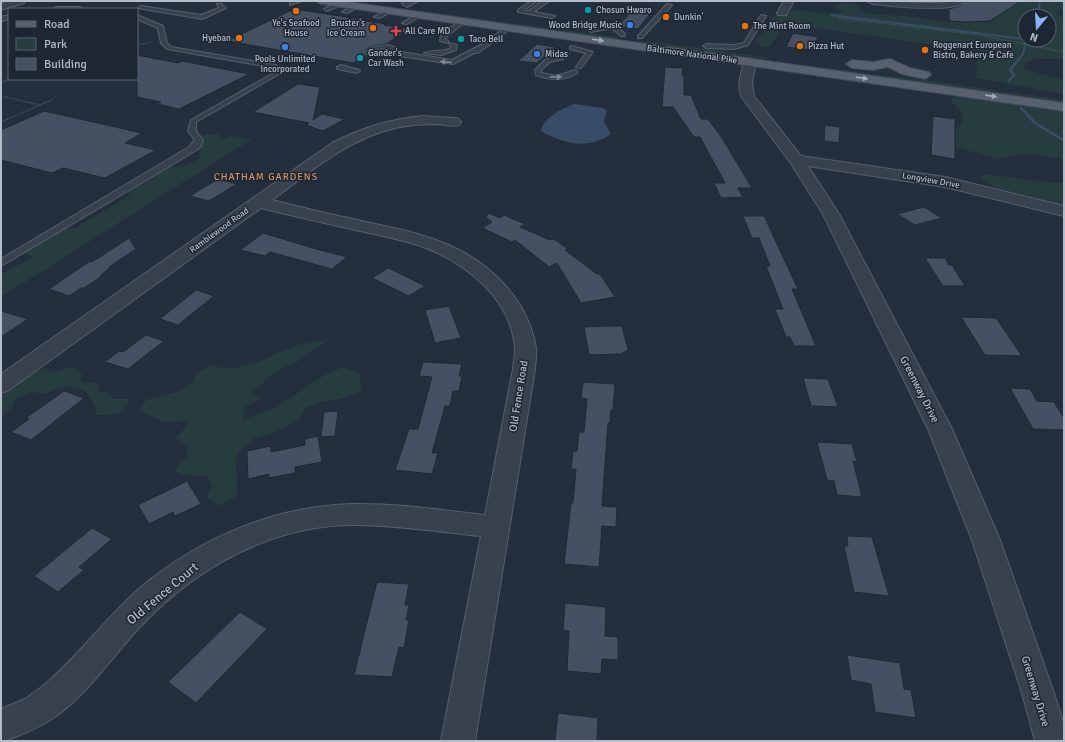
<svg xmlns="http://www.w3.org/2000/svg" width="1065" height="742" font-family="Signika,sans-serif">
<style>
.green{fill:#263c3f;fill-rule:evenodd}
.water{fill:#394c67}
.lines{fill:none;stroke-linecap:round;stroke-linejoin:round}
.stream{fill:#394c67;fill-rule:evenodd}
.building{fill:#455162;stroke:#1f2835}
.service-casing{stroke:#565f6c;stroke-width:2}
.minor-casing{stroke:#565f6c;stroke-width:2}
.primary-casing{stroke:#414a57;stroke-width:2}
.path{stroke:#44595c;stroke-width:1.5;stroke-dasharray:1.5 1.5;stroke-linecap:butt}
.service{fill:#38414e;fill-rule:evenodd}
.minor{fill:#38414e;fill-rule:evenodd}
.primary{fill:#56606e;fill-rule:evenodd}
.oneway{fill:#a1aab7}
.oneway2{fill:#7c8592}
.culture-dot{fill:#0f9aa8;stroke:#1d2633;stroke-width:1.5}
.food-dot{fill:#e8710a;stroke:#1d2633;stroke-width:1.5}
.shop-dot{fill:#3f7fe0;stroke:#1d2633;stroke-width:1.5}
.health-dot{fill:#e0444e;stroke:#1d2633;stroke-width:1.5}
.labels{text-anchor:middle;stroke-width:3;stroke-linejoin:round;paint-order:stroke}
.far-poi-label{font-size:9px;fill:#b4bcc9;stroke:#1d2633;text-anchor:start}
.far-street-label{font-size:9px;fill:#b4bcc9;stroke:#1d2633}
.far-neighbourhood-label{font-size:10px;letter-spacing:1px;fill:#d59563;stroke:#1d2633}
.street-label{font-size:11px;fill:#b4bcc9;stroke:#1d2633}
.near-street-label{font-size:13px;fill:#b4bcc9;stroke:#1d2633}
</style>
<rect width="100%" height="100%" fill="#242f3e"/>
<g class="green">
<path d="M 969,1 L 1064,1 L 1064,10 L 1057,11 L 1059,15 L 1064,17 L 1064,59 L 1035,59 L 1026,62 L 1024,66 L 1027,70 L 1064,80 L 1064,94 L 976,78 L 978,51 L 801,26 C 774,25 785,31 770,46 L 764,47 L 755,43 L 773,16 L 779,14 L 794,10 L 833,14 L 841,12 L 836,6 C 843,0 852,2 859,6 L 860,11 L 871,14 L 906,16 L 947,22 L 991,22 L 994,19 ZM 1025,16 L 1049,16 L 1049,40 L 1025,40 Z"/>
<path d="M 422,11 L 618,37 L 620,38 L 611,39 L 413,12 Z"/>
<path d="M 648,41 L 769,58 L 769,59 L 753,60 L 635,43 Z"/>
<path d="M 773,62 L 939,82 L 1064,100 L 1064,104 Z"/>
<path d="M 961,97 L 1064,112 L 1064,162 L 1061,159 L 1026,154 L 999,159 L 962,149 L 942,137 L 945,131 L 957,128 L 963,123 L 961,112 L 953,103 L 951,98 Z"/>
<path d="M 211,134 L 218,134 L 223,139 L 232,136 L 252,139 L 1,297 L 1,274 L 33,257 L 24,253 L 66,227 L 76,228 L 132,194 L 125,193 L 123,188 L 164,164 C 179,169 186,167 199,158 L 200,151 L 192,146 L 192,138 Z"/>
<path d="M 983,174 L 1056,183 L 1064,182 L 1064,205 L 995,188 L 980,178 Z"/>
<path d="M 328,340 L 298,361 L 277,371 L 252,392 L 260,399 L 246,406 L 242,420 L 277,407 L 323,376 L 342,367 L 360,373 L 361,391 L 341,399 L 317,403 L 304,409 L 299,420 L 274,433 L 253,439 L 237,454 C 235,468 238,482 237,496 L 219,506 L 206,497 L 212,487 L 208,477 L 179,474 L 175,470 L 186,457 L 188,445 L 175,438 L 182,432 L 188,421 L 163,422 L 140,410 L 146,400 L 180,391 L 195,381 L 194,375 L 210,365 L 223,368 L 236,368 L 257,362 L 297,345 Z"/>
<path d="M 71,367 L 82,374 L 81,381 L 99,384 L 98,391 L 111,393 L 112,399 L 130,399 C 124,417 113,415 96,415 C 94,384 67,381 44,394 L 32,392 L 13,400 L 15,403 L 1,420 L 1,396 L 14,379 L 46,368 L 51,373 Z"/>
</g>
<path class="water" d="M 574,104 L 602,108 L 607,110 L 604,122 L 611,134 C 589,150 563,144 541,131 C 543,118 563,108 574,104 Z"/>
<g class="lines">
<g class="stream">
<path d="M 1039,1 L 1041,1 C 1040,7 1040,16 1032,16 L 1036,13 Z"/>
<path d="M 831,14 L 1025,38 L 1025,40 L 1027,40 L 1024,54 L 1012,70 L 1016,75 L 1009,82 L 1007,81 L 1012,75 L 1008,70 L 1022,54 L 1025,40 L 830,16 Z"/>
<path d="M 1020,107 L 1022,107 L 1036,122 L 1064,139 L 1064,142 L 1034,124 L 1020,109 Z"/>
</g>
</g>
<g class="building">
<path d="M 967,1 L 1021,1 L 990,21 L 965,22 L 949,21 L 949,9 L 960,6 Z"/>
<path d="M 294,9 L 366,20 L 365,21 L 387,24 L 384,25 L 410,29 L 386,44 L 373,46 L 362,51 L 362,53 L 366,55 L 353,63 L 227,41 Z"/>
<path d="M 631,12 L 650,14 L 638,29 L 620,27 L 618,26 Z"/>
<path d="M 793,33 L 818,37 L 812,50 L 786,47 Z"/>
<path d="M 537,44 L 555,47 L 537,63 L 518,61 Z"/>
<path d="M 137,55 L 178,63 L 182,61 L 249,74 L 179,109 L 157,104 L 161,102 L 137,97 Z"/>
<path d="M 665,67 L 683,68 L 682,75 L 684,75 L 684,95 L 691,95 L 701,119 L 708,119 L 722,138 L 752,188 L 738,188 L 743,197 L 721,198 L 714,183 L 725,183 L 700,137 L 694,137 L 673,107 L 662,107 Z"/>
<path d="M 298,84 L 320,87 L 313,120 L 322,114 L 345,119 L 323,131 L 306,125 L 309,123 L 253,112 Z"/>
<path d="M 44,111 L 142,133 L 125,143 L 156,150 L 105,178 L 63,168 L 52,173 L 1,160 L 1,130 Z"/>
<path d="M 933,116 L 955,119 L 955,159 L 931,155 Z"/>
<path d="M 825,125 L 840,127 L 839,143 L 824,141 Z"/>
<path d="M 218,179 L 237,184 L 209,201 L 190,196 Z"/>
<path d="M 924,207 L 942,218 L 915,225 L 897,214 Z"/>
<path d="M 489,213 L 500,218 L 504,215 L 525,224 L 520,227 L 550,240 L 554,239 L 568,249 L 565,250 L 597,274 L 600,274 L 615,297 L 581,303 L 557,263 L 549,267 L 515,240 L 512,242 L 482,228 L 492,222 L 486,217 Z"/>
<path d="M 743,216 L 764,216 L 798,289 L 792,289 L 816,346 L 794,346 L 790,337 L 786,337 L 775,309 L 783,309 L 766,266 L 770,266 L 759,238 L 752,238 Z"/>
<path d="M 263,233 L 316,249 L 347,257 L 332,269 L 270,252 L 265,256 L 240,250 Z"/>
<path d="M 129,238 L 136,249 L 109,267 L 111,267 L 100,276 L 102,276 L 84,288 L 81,288 L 69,296 L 49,289 L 90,261 L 92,262 Z"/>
<path d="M 925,258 L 945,258 L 949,265 L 952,265 L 965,286 L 943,286 Z"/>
<path d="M 388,268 L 407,277 L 425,286 L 409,296 L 372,278 Z"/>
<path d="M 196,290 L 214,296 L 178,325 L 160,319 Z"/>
<path d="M 449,306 L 461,338 L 435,343 L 425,310 Z"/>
<path d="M 1,311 L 28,319 L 1,337 Z"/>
<path d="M 961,317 L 996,318 L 1022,356 L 985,355 Z"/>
<path d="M 607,326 L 622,326 L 628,350 L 621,354 L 589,355 L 584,327 Z"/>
<path d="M 146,335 L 164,341 L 128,369 L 105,362 L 119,351 L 123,352 Z"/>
<path d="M 423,362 L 462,364 L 459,376 L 462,376 L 459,391 L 453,391 L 450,406 L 445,406 L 432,453 L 438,453 L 432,474 L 395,470 L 409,429 L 418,429 L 432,377 L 419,376 Z"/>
<path d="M 803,378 L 828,379 L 838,407 L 811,406 Z"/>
<path d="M 583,382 L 615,384 L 613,410 L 611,410 L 610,423 L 608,423 L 602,506 L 617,507 L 616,527 L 602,526 L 599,567 L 564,564 L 571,503 L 573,503 L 576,469 L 571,469 L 573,451 L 577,451 L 579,432 L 584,432 L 587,399 L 581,398 Z"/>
<path d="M 1010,388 L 1030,389 L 1037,401 L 1054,402 L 1064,418 L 1064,430 L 1033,429 Z"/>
<path d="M 64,391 L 84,398 L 31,440 L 11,432 L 29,419 L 26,418 Z"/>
<path d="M 338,411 L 335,436 L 321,437 L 324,412 Z"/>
<path d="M 318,436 L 322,462 L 295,467 L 295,473 L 269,478 L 269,474 L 248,479 L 247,451 L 271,446 L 271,452 L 305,445 L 305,439 Z"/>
<path d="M 817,442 L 852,444 L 857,462 L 853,461 L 862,497 L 837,495 L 834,481 L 827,480 Z"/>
<path d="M 187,481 L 201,504 L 175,516 L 173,512 L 149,524 L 138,505 Z"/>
<path d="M 92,528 L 112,539 L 79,567 L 84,570 L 58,592 L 34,576 Z"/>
<path d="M 847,536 L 872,537 L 889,596 L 854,592 L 844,546 L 848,546 Z"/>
<path d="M 377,582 L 409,584 L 405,605 L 409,605 L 406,620 L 409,620 L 404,648 L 399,647 L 392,677 L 354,675 Z"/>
<path d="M 565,603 L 606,607 L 605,636 L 618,637 L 618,660 L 602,659 L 601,674 L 567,671 L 569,631 L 563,630 Z"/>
<path d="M 240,612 L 267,629 L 196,703 L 168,682 Z"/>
<path d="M 847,655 L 900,663 L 904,689 L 911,690 L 916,718 L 875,712 L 871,684 L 851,680 Z"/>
<path d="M 558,713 L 598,718 L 597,741 L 555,741 Z"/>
</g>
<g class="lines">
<g class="service-casing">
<g id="service">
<path d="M 295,1 L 302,1 L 290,5 L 290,3 Z"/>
<path d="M 531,1 L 537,1 L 524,10 L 528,11 L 543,1 L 549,1 L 534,12 L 555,16 L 552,18 L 518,12 L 518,10 Z"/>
<path d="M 339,2 L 341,5 L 327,11 L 324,9 Z"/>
<path d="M 217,4 L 221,4 L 226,8 L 202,19 L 138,8 L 141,6 L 201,15 L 219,8 Z"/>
<path d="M 357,4 L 359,7 L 347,13 L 342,12 Z"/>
<path d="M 667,4 L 672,5 L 642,38 L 638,38 L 638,36 Z"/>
<path d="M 56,7 L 80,7 L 83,9 L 53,9 Z"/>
<path d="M 389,9 L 391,12 L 379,18 L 374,17 Z"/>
<path d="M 419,13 L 421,16 L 407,24 L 402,23 Z"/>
<path d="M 9,15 L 9,19 L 1,21 L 1,17 Z"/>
<path d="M 137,15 L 163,26 L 167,43 L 171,47 L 276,65 L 284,71 L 196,122 L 196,131 L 203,140 L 201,146 L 195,151 L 1,266 L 1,259 L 189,147 L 195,140 L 188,131 L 191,120 L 277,71 L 274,68 L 167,49 L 161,43 L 158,28 L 137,19 Z"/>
<path d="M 761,15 L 766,16 L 748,45 L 734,49 L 706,48 L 703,46 L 706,44 L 734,45 L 744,43 Z"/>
<path d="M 461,20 L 466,21 L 446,37 L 445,39 L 448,41 L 448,43 L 440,41 L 441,35 Z"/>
<path d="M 614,24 L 625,34 L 625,36 L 621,36 L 612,28 L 591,32 L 588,30 Z"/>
<path d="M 508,26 L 510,29 L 478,53 L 474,53 L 453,64 L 399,56 L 387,48 L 378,49 L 366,54 L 363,52 L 374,47 L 388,45 L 394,47 L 401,52 L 452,60 L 481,45 Z"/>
<path d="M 449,43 L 457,45 L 456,50 L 441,55 L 424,53 C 431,49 443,53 451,48 Z"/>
<path d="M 572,46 L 593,52 L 581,68 L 576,67 L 586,53 L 570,49 L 570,47 Z"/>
<path d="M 561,56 L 563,57 L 563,59 L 550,62 L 541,70 L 541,73 L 557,76 L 575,70 L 577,71 L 577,73 C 564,82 550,80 536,75 L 535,70 L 546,59 Z"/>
<path d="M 341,65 L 359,70 L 360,71 L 357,73 L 337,69 L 337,67 Z"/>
</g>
</g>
<g class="minor-casing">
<g id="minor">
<path d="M 10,1 L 25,1 L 24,3 L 1,10 L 1,4 Z"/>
<path d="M 405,1 L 418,1 L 407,7 L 402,4 Z"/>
<path d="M 784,1 L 794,1 L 786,15 L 778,15 L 777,13 Z"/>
<path d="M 867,1 L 931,3 L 966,1 C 954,14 890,6 872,4 Z"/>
<path d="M 750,58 L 756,62 L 752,82 L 754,96 L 801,156 L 945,177 L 1064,206 L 1064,216 L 945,187 L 808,166 L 839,214 L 952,429 L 1000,540 L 1054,693 L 1064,725 L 1064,741 L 1035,741 L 1022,693 L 972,540 L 928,429 L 823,214 L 790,162 L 741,96 C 737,84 741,74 744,62 Z"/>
<path d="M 423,116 L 454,118 L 459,119 L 461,122 L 459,125 C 452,127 445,125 438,124 C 423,124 409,125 395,128 C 348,139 310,172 272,200 C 300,207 328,214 357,220 C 382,226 409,230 433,239 C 483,256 527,294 536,348 C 537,355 535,362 535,369 L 475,741 L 441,741 L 481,536 C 439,532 397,525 354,525 C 272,525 197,567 141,626 C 114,654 91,690 59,714 C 43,726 24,734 5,741 L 1,741 L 1,709 L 25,699 L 43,686 C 79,656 106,617 141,587 C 200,538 275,506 352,504 C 396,503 441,510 485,515 L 513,369 C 513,363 515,357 515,351 C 513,299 466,263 421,246 C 400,239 378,235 356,230 C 324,223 293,216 261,208 L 9,390 L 1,393 L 1,374 L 332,143 C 361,128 390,119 423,116 Z"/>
</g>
</g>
<g class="primary-casing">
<g id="primary">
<path d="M 316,1 L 342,1 L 1064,103 L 1064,111 L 321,4 Z"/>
<path d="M 890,59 L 910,68 L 929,72 L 931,75 L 925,79 L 902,74 L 888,67 L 873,70 L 852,68 L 846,64 L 852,60 L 873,62 Z"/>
</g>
</g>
<g class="path">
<path d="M 838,18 L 980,35 L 1064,52"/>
<path d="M 137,45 L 152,42"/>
<path d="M 1,83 L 9,79"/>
<path d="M 1,96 L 40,105 L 1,122"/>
<path d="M 40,105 L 54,99"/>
</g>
<use href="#service" class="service"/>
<use href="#minor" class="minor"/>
<use href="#primary" class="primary"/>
</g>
<defs><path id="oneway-solid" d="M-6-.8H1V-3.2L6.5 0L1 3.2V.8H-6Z"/></defs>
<g class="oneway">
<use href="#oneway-solid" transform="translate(598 40) rotate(8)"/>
<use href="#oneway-solid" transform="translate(862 78) rotate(8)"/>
<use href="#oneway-solid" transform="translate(991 96) rotate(8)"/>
</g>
<g class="oneway2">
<use href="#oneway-solid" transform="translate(446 62) rotate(-175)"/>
<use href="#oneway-solid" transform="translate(556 77) rotate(1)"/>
</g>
<g class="culture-dot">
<circle cx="588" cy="10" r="4"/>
<circle cx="461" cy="39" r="4"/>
<circle cx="360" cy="58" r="4"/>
</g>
<g class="food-dot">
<circle cx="296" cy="11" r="4"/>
<circle cx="666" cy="17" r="4"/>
<circle cx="745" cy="26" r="4"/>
<circle cx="373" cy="28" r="4"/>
<circle cx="239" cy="38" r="4"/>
<circle cx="800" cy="46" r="4"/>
<circle cx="925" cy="50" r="4"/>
</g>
<g class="shop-dot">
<circle cx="630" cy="25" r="4"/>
<circle cx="285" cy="47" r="4"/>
<circle cx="537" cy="54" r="4"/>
</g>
<path class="health-dot" d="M394 25h4v4h4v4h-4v4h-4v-4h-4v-4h4z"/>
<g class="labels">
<g class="far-poi-label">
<text x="596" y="13">Chosun Hwaro</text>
<text x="674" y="20">Dunkin'</text>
<text x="296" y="26" text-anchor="middle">Ye's Seafood<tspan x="296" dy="10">House</tspan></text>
<text x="365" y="26" text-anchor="end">Bruster's<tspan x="365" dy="10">Ice Cream</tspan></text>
<text x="622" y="28" text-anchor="end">Wood Bridge Music</text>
<text x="753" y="29">The Mint Room</text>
<text x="405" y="34">All Care MD</text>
<text x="231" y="41" text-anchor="end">Hyeban</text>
<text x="469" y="42">Taco Bell</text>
<text x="933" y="48">Roggenart European<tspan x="933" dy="10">Bistro, Bakery &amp; Cafe</tspan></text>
<text x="808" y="49">Pizza Hut</text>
<text x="368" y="56">Gander's<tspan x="368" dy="10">Car Wash</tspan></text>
<text x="545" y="57">Midas</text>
<text x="285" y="62" text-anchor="middle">Pools Unlimited<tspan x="285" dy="10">Incorporated</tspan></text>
</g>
<g class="far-street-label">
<text transform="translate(692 54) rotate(8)" y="3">Baltimore National Pike</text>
<text transform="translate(931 180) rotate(10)" y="3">Longview Drive</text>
<text transform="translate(219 230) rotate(-36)" y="3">Ramblewood Road</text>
</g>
<g class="far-neighbourhood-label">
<text x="266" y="180">CHATHAM GARDENS</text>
</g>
<g class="street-label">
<text transform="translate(920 389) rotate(63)" y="4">Greenway Drive</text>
<text transform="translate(518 396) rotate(-81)" y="4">Old Fence Road</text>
<text transform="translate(1036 691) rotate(73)" y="4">Greenway Drive</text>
</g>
<g class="near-street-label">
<text transform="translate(162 593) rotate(-40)" y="5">Old Fence Court</text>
</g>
</g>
<rect width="1065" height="742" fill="none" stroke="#b4bcc9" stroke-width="4"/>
<rect x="8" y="8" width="130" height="72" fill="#1d2633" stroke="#59626f"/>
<rect x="16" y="21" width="20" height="6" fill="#56606e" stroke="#59626f"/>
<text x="44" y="28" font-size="12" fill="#b4bcc9">Road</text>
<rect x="16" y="38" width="20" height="12" fill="#263c3f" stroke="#59626f"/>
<text x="44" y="48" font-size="12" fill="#b4bcc9">Park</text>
<rect x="16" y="58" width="20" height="12" fill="#455162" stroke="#59626f"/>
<text x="44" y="68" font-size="12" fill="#b4bcc9">Building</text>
<g transform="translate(1037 28) rotate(198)"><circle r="19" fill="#1d2633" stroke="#59626f"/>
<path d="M0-3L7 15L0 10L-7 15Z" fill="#8ab4f8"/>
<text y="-6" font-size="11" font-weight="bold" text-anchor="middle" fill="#b4bcc9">N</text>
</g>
</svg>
